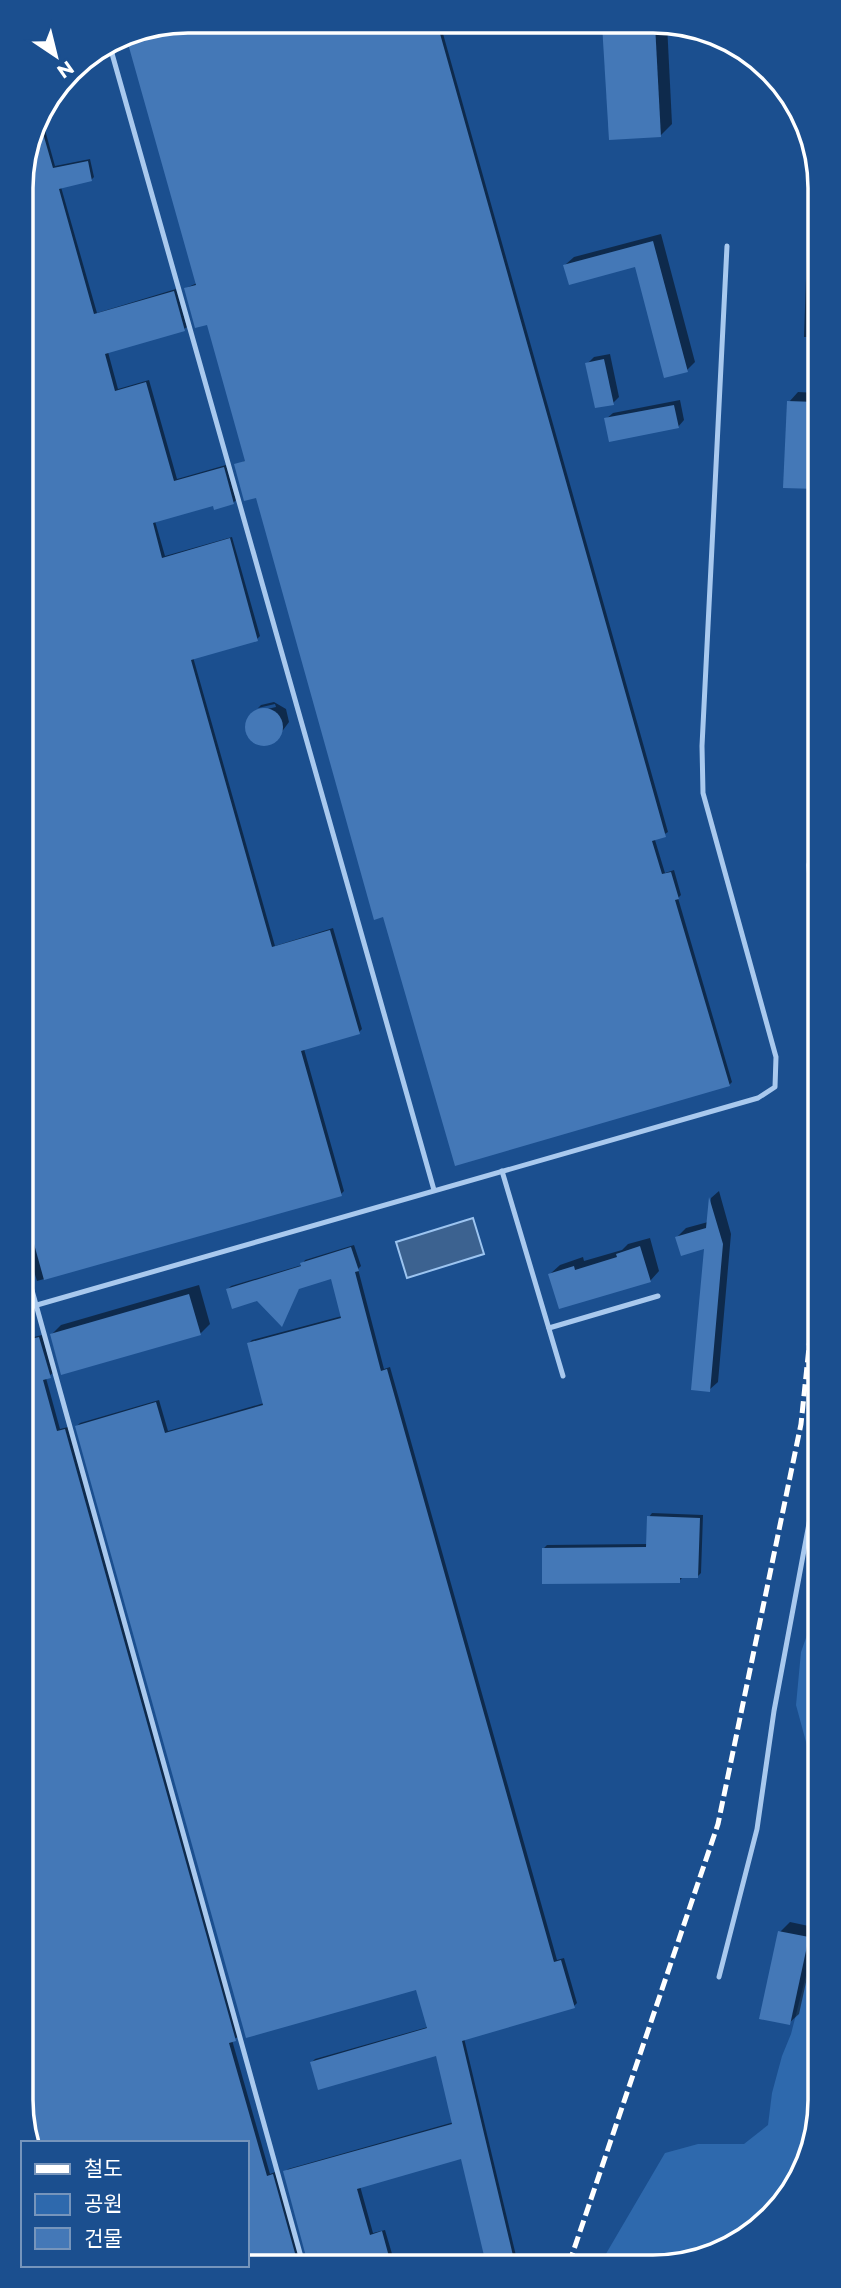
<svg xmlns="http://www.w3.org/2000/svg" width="841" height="2288" font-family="Montserrat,'Noto Sans KR',sans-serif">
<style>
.green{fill:#2e69ad}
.water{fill:#3c6290;stroke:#9cc4f0;stroke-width:2}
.shadow{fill:#0007}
.building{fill:#4478b7}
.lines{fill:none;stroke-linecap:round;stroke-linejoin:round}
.service{stroke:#a9c9ee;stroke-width:5}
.rail{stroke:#fff;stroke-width:5;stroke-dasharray:12 5;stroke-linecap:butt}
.rim{fill:none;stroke:#fff;stroke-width:3.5}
</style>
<rect width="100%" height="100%" fill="#1b4f8f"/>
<g class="green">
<path d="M 819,1617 L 819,1760 L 809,1753 L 796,1705 L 801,1652 L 811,1624 Z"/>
<path d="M 819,1925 L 820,2110 L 807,2163 L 779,2210 L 737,2244 L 686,2264 L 600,2264 L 665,2153 L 698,2144 L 744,2144 L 768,2125 L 772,2093 L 782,2056 L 791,2034 Z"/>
</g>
<path class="water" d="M 473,1218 L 484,1254 L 407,1278 L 396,1242 Z"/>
<g class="shadow">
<path d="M 188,21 L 440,23 L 668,832 L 655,840 L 665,873 L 674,870 L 681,895 L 678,898 L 732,1082 L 729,1085 L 385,915 L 257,496 L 236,465 L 247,460 L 208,322 L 186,288 L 197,283 L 127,33 Z"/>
<path d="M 604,24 L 667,24 L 672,124 L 661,135 L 610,138 Z"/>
<path d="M 40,112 L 55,166 L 90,159 L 94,177 L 91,180 L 61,187 L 97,313 L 176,289 L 187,327 L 184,329 L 108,352 L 118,389 L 149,380 L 177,479 L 226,465 L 236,500 L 233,503 L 214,504 L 155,521 L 165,556 L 232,537 L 260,636 L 257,639 L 193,657 L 275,946 L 333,928 L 362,1029 L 359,1032 L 304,1049 L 344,1191 L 341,1194 L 37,1281 L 29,1255 L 23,1252 L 21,177 Z"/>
<path d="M 817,211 L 817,337 L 804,337 L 808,220 Z"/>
<path d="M 661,234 L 695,362 L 687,370 L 636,265 L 565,265 L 574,257 Z"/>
<path d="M 610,354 L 619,397 L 613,403 L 587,364 L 594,357 Z"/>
<path d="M 798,392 L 817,393 L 817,487 L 785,486 L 789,402 Z"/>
<path d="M 680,400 L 684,420 L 678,427 L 606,419 L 613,413 Z"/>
<path d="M 274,702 L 286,709 L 289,722 L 275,741 L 261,744 L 248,735 L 247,724 L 254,712 L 276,707 L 275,704 L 258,708 L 261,705 Z"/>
<path d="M 719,1191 L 731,1234 L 718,1382 L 709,1390 L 706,1247 L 677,1237 L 686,1228 L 708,1222 L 711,1198 Z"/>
<path d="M 650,1238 L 659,1271 L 650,1281 L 550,1274 L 560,1265 L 583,1257 L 584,1261 L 622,1250 L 628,1244 Z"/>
<path d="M 354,1245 L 361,1266 L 358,1269 L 384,1369 L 390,1367 L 557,1960 L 564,1958 L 577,2003 L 574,2006 L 464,2038 L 518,2264 L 487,2264 L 462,2157 L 360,2186 L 373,2233 L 385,2230 L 395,2264 L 309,2264 L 285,2172 L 288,2169 L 454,2122 L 438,2054 L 312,2062 L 315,2059 L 428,2027 L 417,1988 L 77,1426 L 80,1423 L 159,1400 L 168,1431 L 264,1403 L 249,1343 L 252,1340 L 342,1316 L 332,1277 L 300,1286 L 282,1324 L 258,1299 L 228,1289 L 231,1286 L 302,1265 L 305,1260 Z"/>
<path d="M 23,1266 L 27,1281 L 23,1284 Z"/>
<path d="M 199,1285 L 210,1324 L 200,1334 L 52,1334 L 61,1325 Z"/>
<path d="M 34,1335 L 34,1337 L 42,1335 L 53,1373 L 46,1378 L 60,1429 L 68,1427 L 238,2037 L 232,2040 L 270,2174 L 275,2172 L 303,2264 L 247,2264 L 247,2143 L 30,2143 L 24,2133 L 23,1338 Z"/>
<path d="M 652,1513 L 703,1515 L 701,1573 L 697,1577 L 683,1577 L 679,1581 L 544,1548 L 547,1545 L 648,1544 L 649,1517 Z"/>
<path d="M 790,1922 L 818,1928 L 799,2014 L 789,2023 L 780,1932 Z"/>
</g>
<g class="building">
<path d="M 188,21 L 437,23 L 666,837 L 652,841 L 662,874 L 671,872 L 679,899 L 675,900 L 730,1086 L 455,1166 L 383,917 L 374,920 L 256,498 L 244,501 L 234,464 L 245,461 L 207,325 L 195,328 L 184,288 L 196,285 L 125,33 Z"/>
<path d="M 602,24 L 655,24 L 661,137 L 609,140 Z"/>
<path d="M 38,116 L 53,168 L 88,161 L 92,181 L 59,189 L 94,314 L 174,291 L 185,331 L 105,354 L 115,391 L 146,382 L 174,481 L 224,467 L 234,504 L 214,510 L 213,506 L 153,523 L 162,558 L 230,538 L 258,641 L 191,660 L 272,947 L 330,930 L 360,1034 L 301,1051 L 342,1196 L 44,1280 L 23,1204 L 21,177 Z"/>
<path d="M 653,241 L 688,372 L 664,378 L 635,267 L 569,285 L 563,265 Z"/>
<path d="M 604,359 L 614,405 L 595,408 L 585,363 Z"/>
<path d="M 787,401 L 817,402 L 817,489 L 783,488 Z"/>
<path d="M 674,405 L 679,428 L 609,442 L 604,418 Z"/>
<circle cx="264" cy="727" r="19"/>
<path d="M 709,1197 L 723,1244 L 710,1392 L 691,1390 L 704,1249 L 681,1256 L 675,1237 L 706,1228 Z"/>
<path d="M 640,1246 L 651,1282 L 559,1309 L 548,1274 L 574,1266 L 575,1270 L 617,1257 L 616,1254 Z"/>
<path d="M 351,1247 L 359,1271 L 355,1272 L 381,1371 L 387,1369 L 554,1962 L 561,1960 L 575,2008 L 462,2041 L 515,2264 L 486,2264 L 461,2159 L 357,2189 L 370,2235 L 382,2231 L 391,2264 L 308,2264 L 283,2171 L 452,2124 L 436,2056 L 318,2090 L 310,2062 L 427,2028 L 416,1990 L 246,2038 L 75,1426 L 156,1402 L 165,1433 L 263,1405 L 247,1343 L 341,1318 L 331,1279 L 299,1289 L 282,1327 L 257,1301 L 232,1309 L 226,1289 L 301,1266 L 300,1263 Z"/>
<path d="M 189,1294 L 201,1335 L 61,1375 L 50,1334 Z"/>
<path d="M 39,1337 L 51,1378 L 43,1380 L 57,1431 L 65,1429 L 236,2041 L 229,2043 L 267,2176 L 273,2174 L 298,2264 L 247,2264 L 247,2143 L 30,2143 L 24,2133 L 23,1341 Z"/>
<path d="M 647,1516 L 700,1518 L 698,1578 L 680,1578 L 680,1583 L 542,1584 L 542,1548 L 646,1547 Z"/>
<path d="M 778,1931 L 809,1937 L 790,2025 L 759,2019 Z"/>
</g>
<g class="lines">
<g class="service">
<path d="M 109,43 L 434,1190"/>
<path d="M 818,817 L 809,865 L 818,1012"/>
<path d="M 502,1171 L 563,1376"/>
<path d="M 23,1258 L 303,2264"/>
<path d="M 23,1309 L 758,1098 L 775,1087 L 776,1057 L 703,793 L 702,746 L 727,246"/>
<path d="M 549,1328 L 658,1296"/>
<path d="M 719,1977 L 757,1829 L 774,1711 L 819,1470"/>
</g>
<path class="rail" d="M 569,2264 L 718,1824 L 801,1424 L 818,1261"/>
</g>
<path d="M0 0H841V2288H0ZM188 33H653A155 155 0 0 1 808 188V2100A155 155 0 0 1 653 2255H188A155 155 0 0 1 33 2100V188A155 155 0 0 1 188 33Z" fill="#1b4f8f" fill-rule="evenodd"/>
<path class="rim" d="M188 33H653A155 155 0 0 1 808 188V2100A155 155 0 0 1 653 2255H188A155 155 0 0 1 33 2100V188A155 155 0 0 1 188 33Z"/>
<rect x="21" y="2141" width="228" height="126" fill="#1b4f8f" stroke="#7695bc" stroke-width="2"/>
<rect x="35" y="2164" width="35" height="10" fill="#ffffff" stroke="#7695bc" stroke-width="2"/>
<text x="84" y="2176" font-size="21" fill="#ffffff">철도</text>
<rect x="35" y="2194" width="35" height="21" fill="#2e69ad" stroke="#7695bc" stroke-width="2"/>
<text x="84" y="2211" font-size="21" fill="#ffffff">공원</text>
<rect x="35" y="2228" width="35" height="21" fill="#4478b7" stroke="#7695bc" stroke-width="2"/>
<text x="84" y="2246" font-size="21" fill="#ffffff">건물</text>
<g transform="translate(56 56) rotate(145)" stroke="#1b4f8f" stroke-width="5" paint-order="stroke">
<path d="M0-5L12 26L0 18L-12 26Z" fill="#ffffff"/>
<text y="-10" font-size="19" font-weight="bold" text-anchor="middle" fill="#ffffff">N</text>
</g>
</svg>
